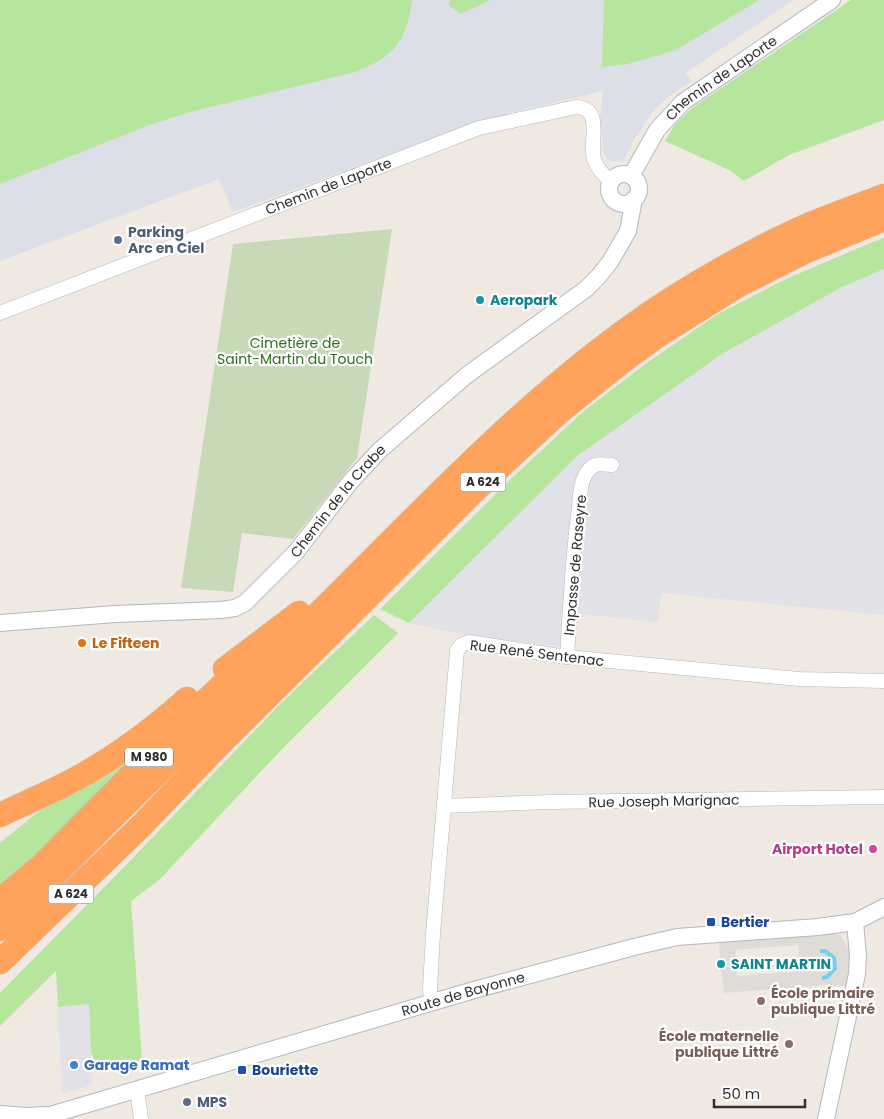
<svg xmlns="http://www.w3.org/2000/svg" width="884" height="1119" font-family="Poppins,sans-serif">
<style>
.industrial{fill:#e3e1e8}
.airport{fill:#dcdee8}
.green{fill:#b6e59e}
.cemetery{fill:#c8d9b8}
.plaza{fill:#dfdcd8;fill-rule:evenodd}
.water{fill:#75cff0}
.lines{fill:none;stroke-linecap:round;stroke-linejoin:round}
.minor-casing{stroke:#b4b7c1;stroke-width:15}
.tertiary-casing{stroke:#b4b7c1;stroke-width:18}
.motorway-casing{stroke:#c9c9c9;stroke-width:25}
.minor{stroke:#fff;stroke-width:14}
.tertiary{stroke:#fff;stroke-width:16}
.motorway{stroke:#ffa35c;stroke-width:24}
.service-dot{fill:#5c6f8a;stroke:#fff;stroke-width:2}
.culture-dot{fill:#0f9aa8;stroke:#fff;stroke-width:2}
.food-dot{fill:#e8710a;stroke:#fff;stroke-width:2}
.hotel-dot{fill:#d1479c;stroke:#fff;stroke-width:2}
.transit-dot{fill:#1a4fb4;stroke:#fff;stroke-width:2}
.education-dot{fill:#8d6e63;stroke:#fff;stroke-width:2}
.shop-dot{fill:#3f7fe0;stroke:#fff;stroke-width:2}
.labels{text-anchor:middle;stroke-width:4.5;stroke-linejoin:round;paint-order:stroke}
.shield{fill:#fff;stroke:#6d6d6d;stroke-width:1}
.shield-label{font-size:12px;font-weight:bold;fill:#2e2e2e}
.street-label{font-size:14px;fill:#2e2e2e;stroke:#fff}
.service-label{font-size:14px;font-weight:bold;fill:#4e5e75;stroke:#fff;text-anchor:start}
.culture-label{font-size:14px;font-weight:bold;fill:#0d838f;stroke:#fff;text-anchor:start}
.park-label{font-size:14px;fill:#2c6e1b;stroke:#fff}
.food-label{font-size:14px;font-weight:bold;fill:#c56008;stroke:#fff;text-anchor:start}
.hotel-label{font-size:14px;font-weight:bold;fill:#b23c85;stroke:#fff;text-anchor:end}
.transit-label{font-size:14px;font-weight:bold;fill:#164399;stroke:#fff;text-anchor:start}
.education-label{font-size:14px;font-weight:bold;fill:#785e54;stroke:#fff;text-anchor:start}
.shop-label{font-size:14px;font-weight:bold;fill:#366cbe;stroke:#fff;text-anchor:start}
</style>
<rect width="100%" height="100%" fill="#efe9e1"/>
<g class="industrial">
<path d="M 884,269 L 884,615 L 661,593 L 658,622 L 579,614 L 575,649 L 459,634 L 409,623 L 577,456 L 722,354 L 840,288 Z"/>
<path d="M 89,1004 L 92,1085 L 62,1094 L 58,1007 Z"/>
</g>
<path class="airport" d="M 0,0 L 793,0 L 686,73 L 691,81 L 673,93 L 656,108 L 633,141 L 624,161 L 609,161 L 604,154 L 600,119 L 603,91 L 509,113 L 452,131 L 233,212 L 219,179 L 0,261 Z"/>
<g class="green">
<path d="M 0,0 L 412,0 L 412,2 C 405,44 393,57 355,72 L 190,112 L 152,124 L 0,184 Z"/>
<path d="M 450,0 L 490,0 L 460,14 L 449,5 Z"/>
<path d="M 604,0 L 759,0 L 676,50 L 628,64 L 602,67 Z"/>
<path d="M 851,0 L 884,0 L 884,120 L 789,155 L 744,181 L 729,170 L 665,141 L 676,123 L 692,108 Z"/>
<path d="M 884,238 L 884,269 L 840,288 L 722,354 L 577,456 L 409,623 L 380,609 L 513,477 L 585,410 L 648,362 L 718,314 L 786,279 L 870,243 Z"/>
<path d="M 374,615 L 398,633 L 283,748 L 159,880 L 131,901 L 142,1061 L 99,1069 L 91,1053 L 89,1004 L 58,1007 L 56,971 L 0,1026 L 0,993 L 129,862 L 280,704 Z"/>
<path d="M 154,743 L 0,890 L 0,843 L 49,803 Z"/>
</g>
<path class="cemetery" d="M 392,229 L 357,458 L 293,539 L 242,533 L 233,592 L 181,588 L 233,244 Z"/>
<path class="plaza" d="M 833,933 L 840,935 L 848,947 L 851,957 L 848,986 L 826,985 L 724,993 L 721,970 L 727,968 L 726,958 L 720,958 L 719,941 ZM 798,945 L 800,971 L 737,976 L 735,950 Z"/>
<path class="water" d="M 820,949 L 826,949 L 836,957 L 837,969 L 828,979 L 822,980 L 822,976 L 826,975 L 833,968 L 832,959 L 824,953 L 820,953 Z"/>
<g class="lines">
<g class="minor-casing">
<g id="minor">
<path id="s1" d="M 0,313 L 479,128 L 576,107 C 604,108 589,141 594,159 C 597,169 603,175 611,181"/>
<path d="M 567,657 C 570,608 572,558 579,508 C 580,496 580,481 588,471 C 594,462 602,464 612,465"/>
<path d="M 444,806 L 551,802 L 884,797"/>
<path d="M 431,1003 L 430,989 L 433,934 L 457,651 L 461,645 L 469,642 L 567,657 L 799,679 L 884,681"/>
<path d="M 137,1089 L 141,1119"/>
</g>
</g>
<g class="tertiary-casing">
<g id="tertiary">
<circle cx="624" cy="189" r="15"/>
<path id="s2" d="M 631,176 L 657,130 L 683,102 L 832,0"/>
<path id="s3" d="M 0,623 L 115,614 L 221,610 L 235,608 L 245,603 L 296,552 L 351,481 L 380,450 L 467,375 L 586,289 L 598,277 L 610,262 L 628,231 L 634,199"/>
<path d="M 0,1114 L 27,1116 L 46,1115"/>
<path id="s4" d="M 37,1119 L 474,990 L 634,947 L 677,937 L 818,927 L 855,922 L 884,907"/>
<path d="M 826,1119 L 857,974 L 858,956 L 855,922"/>
</g>
</g>
<g class="motorway-casing">
<g id="motorway">
<path d="M 225,669 L 299,613"/>
<path d="M 0,815 C 21,805 42,796 62,786 C 108,763 149,733 187,699"/>
<path d="M 0,900 L 40,867 L 197,709 L 244,665"/>
<path d="M 0,929 C 108,823 215,716 323,609 C 431,502 537,387 665,303 C 707,276 752,251 797,230 C 826,217 855,207 884,196"/>
<path d="M 0,962 L 142,825 L 213,751 L 473,492 L 558,413 L 623,361 L 657,336 L 737,286 L 804,252 L 884,219"/>
</g>
</g>
<use href="#minor" class="minor"/>
<use href="#tertiary" class="tertiary"/>
<use href="#motorway" class="motorway"/>
</g>
<g class="service-dot">
<circle cx="118" cy="240" r="5"/>
<circle cx="187" cy="1102" r="5"/>
</g>
<g class="culture-dot">
<circle cx="480" cy="300" r="5"/>
<circle cx="721" cy="964" r="5"/>
</g>
<circle class="food-dot" cx="82" cy="643" r="5"/>
<circle class="hotel-dot" cx="873" cy="849" r="5"/>
<g class="transit-dot">
<rect x="706" y="917" width="10" height="10" rx="2.5"/>
<rect x="237" y="1065" width="10" height="10" rx="2.5"/>
</g>
<g class="education-dot">
<circle cx="761" cy="1001" r="5"/>
<circle cx="789" cy="1044" r="5"/>
</g>
<circle class="shop-dot" cx="74" cy="1065" r="5"/>
<g class="labels">
<g class="shield">
<rect x="460.5" y="472.5" width="45" height="19" rx="4"/>
<rect x="125" y="747.5" width="48" height="19" rx="4"/>
<rect x="48.5" y="884.5" width="45" height="19" rx="4"/>
</g>
<g class="shield-label">
<text x="483" y="486">A 624</text>
<text x="149" y="761">M 980</text>
<text x="71" y="898">A 624</text>
</g>
<g class="street-label">
<text dy="5" stroke="none"><textPath href="#s2" startOffset="136">Chemin de Laporte</textPath></text>
<text dy="5" stroke="none"><textPath href="#s1" startOffset="352">Chemin de Laporte</textPath></text>
<text dy="5" stroke="none"><textPath href="#s3" startOffset="385">Chemin de la Crabe</textPath></text>
<text transform="translate(575 565) rotate(-85)" y="5">Impasse de Raseyre</text>
<text transform="translate(537 653) rotate(7)" y="5">Rue René Sentenac</text>
<text transform="translate(664 801) rotate(-1)" y="5">Rue Joseph Marignac</text>
<text dy="5" stroke="none"><textPath href="#s4" startOffset="444">Route de Bayonne</textPath></text>
</g>
<g class="service-label">
<text x="128" y="237">Parking<tspan x="128" dy="16">Arc en Ciel</tspan></text>
<text x="197" y="1107">MPS</text>
</g>
<g class="culture-label">
<text x="490" y="305">Aeropark</text>
<text x="731" y="969">SAINT MARTIN</text>
</g>
<g class="park-label">
<text x="295" y="348">Cimetière de<tspan x="295" dy="16">Saint-Martin du Touch</tspan></text>
</g>
<g class="food-label">
<text x="92" y="648">Le Fifteen</text>
</g>
<g class="hotel-label">
<text x="863" y="854">Airport Hotel</text>
</g>
<g class="transit-label">
<text x="721" y="927">Bertier</text>
<text x="252" y="1075">Bouriette</text>
</g>
<g class="education-label">
<text x="771" y="998">École primaire<tspan x="771" dy="16">publique Littré</tspan></text>
<text x="779" y="1041" text-anchor="end">École maternelle<tspan x="779" dy="16">publique Littré</tspan></text>
</g>
<g class="shop-label">
<text x="84" y="1070">Garage Ramat</text>
</g>
</g>
<path d="M714 1099v8h91v-8" fill="none" stroke="#2e2e2e" stroke-width="2.5"/>
<text x="722" y="1099" font-size="15" fill="#2e2e2e" stroke="#ffffff" stroke-width="4" paint-order="stroke">50 m</text>
</svg>
